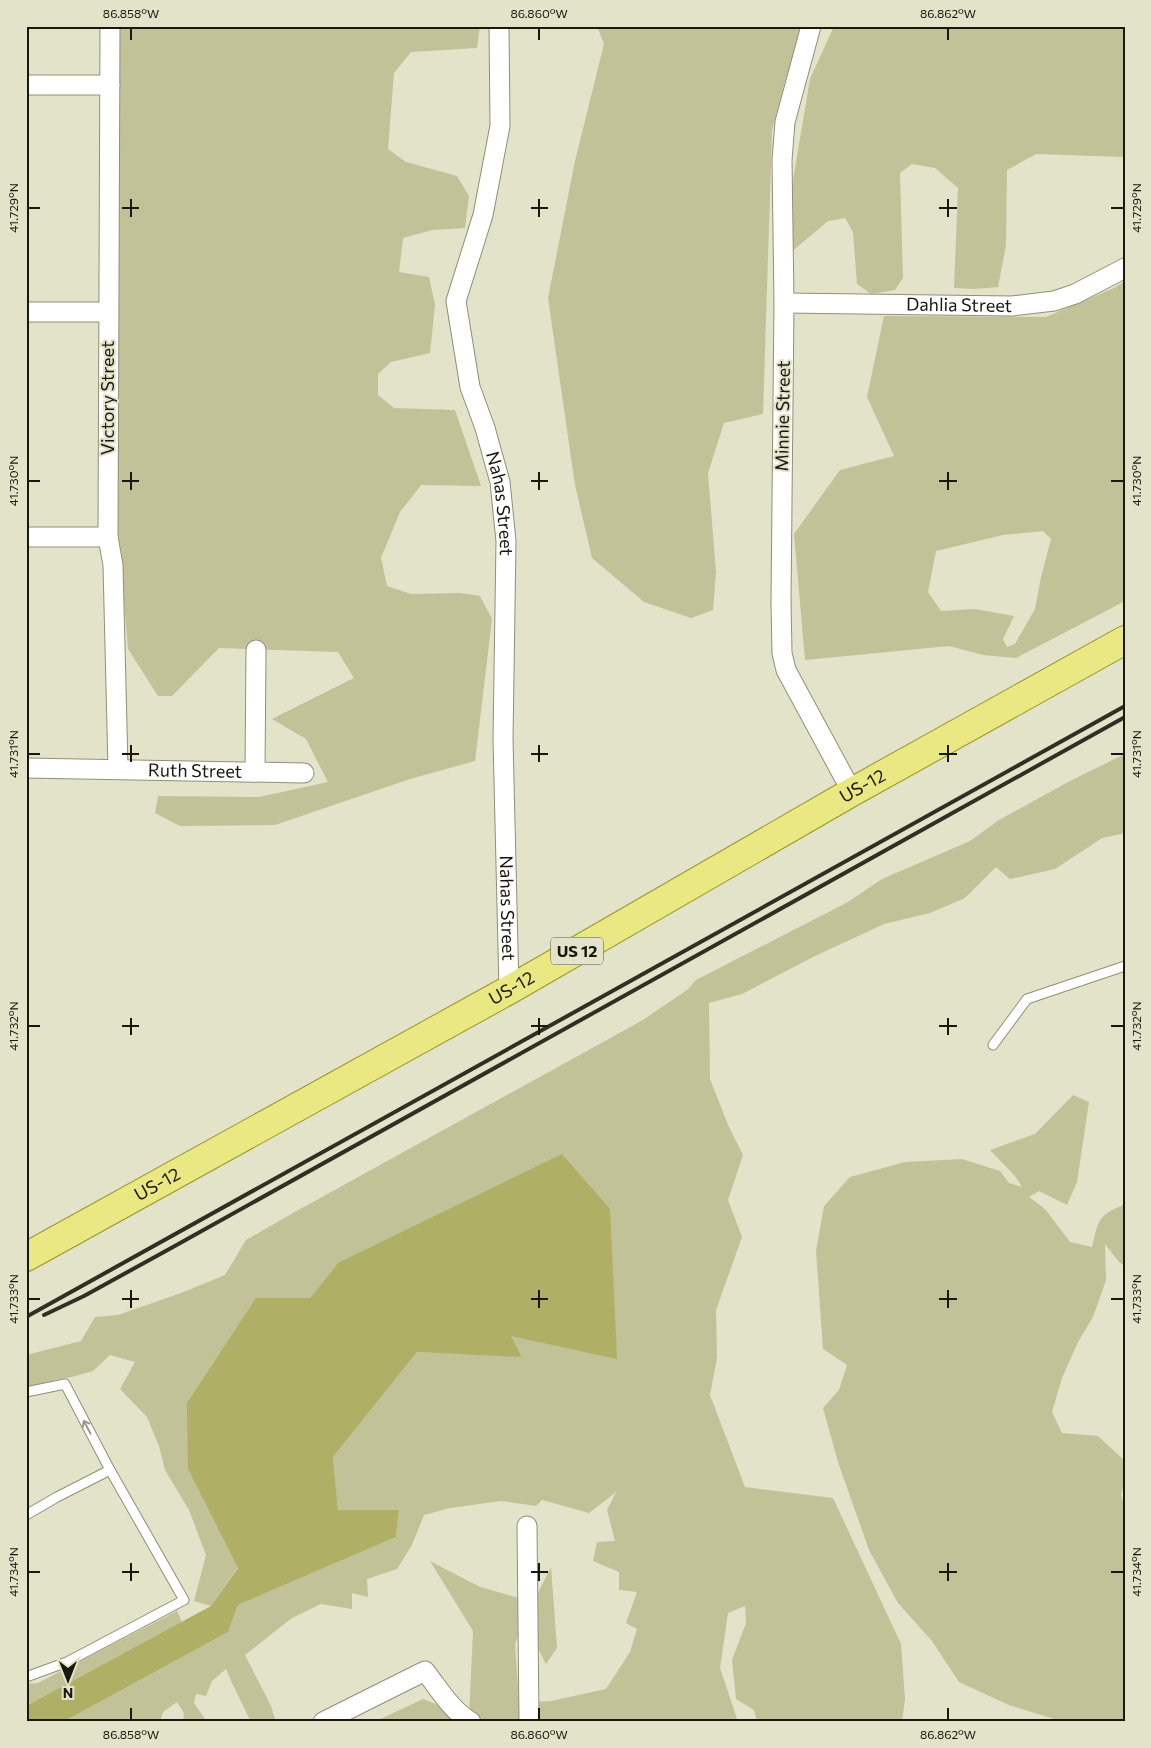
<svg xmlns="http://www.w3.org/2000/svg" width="1151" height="1748" font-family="Commissioner,sans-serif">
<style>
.green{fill:#c1c297;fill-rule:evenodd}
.water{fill:#afaf65}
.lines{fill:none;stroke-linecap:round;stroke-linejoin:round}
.lane-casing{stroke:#909078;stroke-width:11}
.street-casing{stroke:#909078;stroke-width:21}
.primary-casing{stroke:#979524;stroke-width:30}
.lane{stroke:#fff;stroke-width:9}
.street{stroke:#fff;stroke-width:19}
.primary{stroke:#eae882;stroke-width:28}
.rail{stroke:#2f2f24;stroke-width:4}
.oneway{stroke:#979793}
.ticks{fill:none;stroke:#18180f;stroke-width:2}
.labels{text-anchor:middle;stroke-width:4;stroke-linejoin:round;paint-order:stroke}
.shield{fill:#e2e3c8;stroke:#555546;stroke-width:1}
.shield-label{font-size:16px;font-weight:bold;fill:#18180f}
.street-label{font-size:18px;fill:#18180f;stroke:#e2e3c8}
.neatline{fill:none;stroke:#18180f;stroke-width:2}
.ticks-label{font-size:12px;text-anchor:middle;fill:#18180f}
</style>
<rect width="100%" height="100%" fill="#e2e3c8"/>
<g class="green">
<path d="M 116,26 L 480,26 L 477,48 L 411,52 L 394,73 L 388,149 L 406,162 L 457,176 L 469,196 L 465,228 L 432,230 L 403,238 L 399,272 L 429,277 L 435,305 L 430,353 L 391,362 L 378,374 L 378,395 L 394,408 L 455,410 L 481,486 L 421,485 L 400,512 L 381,558 L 387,586 L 411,594 L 460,593 L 480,596 L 492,619 L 475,761 L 410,779 L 275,825 L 180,826 L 155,813 L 158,796 L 259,797 L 328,782 L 306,739 L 272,719 L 354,678 L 338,652 L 219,648 L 172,696 L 158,696 L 128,649 L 117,518 Z"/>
<path d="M 597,26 L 804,26 L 785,81 L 772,130 L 763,414 L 724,423 L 708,473 L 716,572 L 713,610 L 691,618 L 644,602 L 592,558 L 575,485 L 548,298 L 575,161 L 604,44 Z"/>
<path d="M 834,26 L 1125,26 L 1125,157 L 1036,154 L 1007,170 L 1006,245 L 998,287 L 974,289 L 954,288 L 958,188 L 935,168 L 912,164 L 900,173 L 903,278 L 895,290 L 871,294 L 857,284 L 853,232 L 845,218 L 828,221 L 790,253 L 790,198 L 810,79 Z"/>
<path d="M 1125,281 L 1125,601 L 1016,658 L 983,655 L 949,646 L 805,660 L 794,534 L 840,470 L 894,456 L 867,397 L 884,316 L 1046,317 L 1114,288 ZM 1043,531 L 1051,539 L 1041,577 L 1035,609 L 1015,644 L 1007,647 L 1003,639 L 1014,616 L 975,609 L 941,611 L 928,592 L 936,551 L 1003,535 Z"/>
<path d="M 1125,754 L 1125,833 L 1102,838 L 1055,869 L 1010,879 L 996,867 L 965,898 L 930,913 L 884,924 L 815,956 L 742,994 L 709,1003 L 710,1079 L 728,1125 L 743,1155 L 728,1200 L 742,1237 L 716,1310 L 717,1358 L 710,1395 L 745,1487 L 833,1498 L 901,1644 L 905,1699 L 902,1722 L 757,1722 L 754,1710 L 736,1699 L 732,1660 L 746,1623 L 745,1606 L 728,1613 L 720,1668 L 738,1722 L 604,1722 L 596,1720 L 590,1722 L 374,1722 L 423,1699 L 469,1717 L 473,1631 L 430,1561 L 480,1587 L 529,1601 L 539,1591 L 551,1567 L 557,1648 L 546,1664 L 523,1620 L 515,1644 L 519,1703 L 551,1701 L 606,1689 L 630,1652 L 637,1629 L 626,1623 L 637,1592 L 619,1590 L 619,1572 L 593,1561 L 597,1542 L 615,1541 L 607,1510 L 616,1492 L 589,1513 L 542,1500 L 536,1506 L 501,1501 L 450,1508 L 424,1515 L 412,1545 L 397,1569 L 367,1579 L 368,1597 L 352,1593 L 352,1609 L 321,1604 L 292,1618 L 245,1655 L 271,1706 L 276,1722 L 251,1722 L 232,1683 L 226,1669 L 212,1681 L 206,1696 L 196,1694 L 194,1703 L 207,1722 L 183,1722 L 184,1713 L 177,1702 L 163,1712 L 160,1722 L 63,1722 L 228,1632 L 238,1605 L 396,1537 L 399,1510 L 338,1510 L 333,1457 L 417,1352 L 522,1356 L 510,1336 L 338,1263 L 310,1298 L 188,1469 L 238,1567 L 211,1606 L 194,1601 L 206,1555 L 189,1510 L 165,1470 L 159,1446 L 147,1417 L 120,1389 L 135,1362 L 110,1355 L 93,1371 L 72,1377 L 55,1380 L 33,1393 L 26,1394 L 26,1355 L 81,1341 L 95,1317 L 118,1315 L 181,1293 L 225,1275 L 246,1240 L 293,1213 L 643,1020 L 687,990 L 696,980 L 848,902 L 882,879 L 970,841 L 999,820 L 1072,780 Z"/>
<path d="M 1073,1095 L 1089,1102 L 1077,1182 L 1067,1205 L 1039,1191 L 1029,1197 L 1045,1209 L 1070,1242 L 1092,1247 C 1099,1219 1097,1216 1125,1204 L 1125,1266 L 1119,1262 L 1105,1244 L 1106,1280 L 1093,1317 L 1078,1342 L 1062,1378 L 1052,1412 L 1062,1433 L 1098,1436 L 1125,1461 L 1125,1482 L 1121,1494 L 1125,1510 L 1125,1722 L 1064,1722 L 1009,1705 L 959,1682 L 932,1641 L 898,1603 L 869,1550 L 838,1462 L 823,1408 L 839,1390 L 847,1365 L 823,1349 L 816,1251 L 824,1206 L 850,1177 L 905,1162 L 962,1159 L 1000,1171 L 1009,1183 L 1022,1187 L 1015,1176 L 990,1150 L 1035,1134 Z"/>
<path d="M 177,1611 L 182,1622 L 26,1706 L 26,1684 L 38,1683 Z"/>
</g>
<path class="water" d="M 562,1154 L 610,1209 L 617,1359 L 511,1336 L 522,1357 L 417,1352 L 333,1457 L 338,1510 L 399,1510 L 396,1537 L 238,1605 L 228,1632 L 63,1722 L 26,1722 L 26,1706 L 211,1606 L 238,1568 L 188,1469 L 187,1403 L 256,1298 L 310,1298 L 338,1263 Z"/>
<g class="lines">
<g class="lane-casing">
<g id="lane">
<path d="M 993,1045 L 1027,999 L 1125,966"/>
<path d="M 26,1392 L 65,1384 L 110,1470 L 184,1600 L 67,1662 L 26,1677"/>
<path d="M 26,1515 L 57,1497 L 110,1470"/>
</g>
</g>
<g class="street-casing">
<g id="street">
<path d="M 110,26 L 108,537 L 113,565 L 118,768"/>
<path id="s1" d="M 499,26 L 500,126 L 483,215 L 456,301 L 470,387 L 485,428 L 500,482 L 506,541 L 503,739 L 509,990"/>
<path d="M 811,26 L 785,122 L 782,160 L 784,303 L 781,601 L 782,653 L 786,670 L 852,792"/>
<path d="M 26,85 L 110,85"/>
<path id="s2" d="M 784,303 L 1012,306 L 1054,301 L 1075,294 L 1125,268"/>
<path d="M 26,312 L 108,312"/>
<path d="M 26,537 L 108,537"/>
<path id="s3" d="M 26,768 L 304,773"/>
<path d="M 255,772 L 256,650"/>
<path d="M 527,1526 L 529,1722"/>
<path d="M 323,1722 L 425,1671 C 439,1689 451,1710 471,1722"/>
</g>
</g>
<g class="primary-casing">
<g id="primary">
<path id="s4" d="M 26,1257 L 509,990 L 852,792 L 1125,640"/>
</g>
</g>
<use href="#lane" class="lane"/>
<use href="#street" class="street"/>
<use href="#primary" class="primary"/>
<g class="rail">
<path d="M 44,1315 L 84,1296 L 173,1247 L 1125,717"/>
<path d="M 26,1317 L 1125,706"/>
</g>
</g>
<defs><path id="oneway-shaft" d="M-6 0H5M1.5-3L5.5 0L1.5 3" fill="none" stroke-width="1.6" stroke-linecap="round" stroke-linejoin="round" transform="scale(1.25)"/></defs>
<use class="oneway" href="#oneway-shaft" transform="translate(87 1427) rotate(-118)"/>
<path class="ticks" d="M 131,28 L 131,40M 539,28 L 539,40M 948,28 L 948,40M 131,199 L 131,217M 539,199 L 539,217M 948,199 L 948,217M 28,208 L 40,208M 122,208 L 139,208M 531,208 L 548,208M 939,208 L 957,208M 1111,208 L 1124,208M 131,472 L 131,490M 539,472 L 539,490M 948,472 L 948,490M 28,481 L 40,481M 122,481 L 139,481M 531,481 L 548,481M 939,481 L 957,481M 1111,481 L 1124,481M 131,745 L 131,762M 539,745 L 539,762M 948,745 L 948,762M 28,754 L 40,754M 122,754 L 139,754M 531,754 L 548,754M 939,754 L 957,754M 1111,754 L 1124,754M 131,1018 L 131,1035M 539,1018 L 539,1035M 948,1018 L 948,1035M 28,1026 L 40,1026M 122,1026 L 139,1026M 531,1026 L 548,1026M 939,1026 L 957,1026M 1111,1026 L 1124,1026M 131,1290 L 131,1308M 539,1290 L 539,1308M 948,1290 L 948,1308M 28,1299 L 40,1299M 122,1299 L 139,1299M 531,1299 L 548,1299M 939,1299 L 957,1299M 1111,1299 L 1124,1299M 131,1563 L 131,1581M 539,1563 L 539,1581M 948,1563 L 948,1581M 28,1572 L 40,1572M 122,1572 L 139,1572M 531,1572 L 548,1572M 939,1572 L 957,1572M 1111,1572 L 1124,1572M 131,1708 L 131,1720M 539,1708 L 539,1720M 948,1708 L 948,1720"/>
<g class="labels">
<rect class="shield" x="551" y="937.5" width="52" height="27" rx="4"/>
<g class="shield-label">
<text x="577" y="957">US 12</text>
</g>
<g class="street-label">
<text dy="6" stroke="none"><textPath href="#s2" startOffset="175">Dahlia Street</textPath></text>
<text transform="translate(108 398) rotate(-90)" y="6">Victory Street</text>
<text transform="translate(783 416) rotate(-89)" y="6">Minnie Street</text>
<text dy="6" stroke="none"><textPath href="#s1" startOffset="489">Nahas Street</textPath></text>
<text dy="6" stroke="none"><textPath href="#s3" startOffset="169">Ruth Street</textPath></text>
<text dy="6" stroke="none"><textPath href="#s4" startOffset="960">US-12</textPath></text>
<text dy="6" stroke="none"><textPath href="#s1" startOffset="894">Nahas Street</textPath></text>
<text dy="6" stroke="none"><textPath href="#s4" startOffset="555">US-12</textPath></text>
<text dy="6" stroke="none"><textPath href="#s4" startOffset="150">US-12</textPath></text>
</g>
</g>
<rect width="1151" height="1748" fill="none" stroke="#e2e3c8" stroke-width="55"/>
<g transform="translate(68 1680) rotate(180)" stroke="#e2e3c8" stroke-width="4" paint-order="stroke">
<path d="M0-4L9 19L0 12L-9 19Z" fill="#18180f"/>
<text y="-8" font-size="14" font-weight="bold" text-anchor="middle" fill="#18180f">N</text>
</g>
<rect x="28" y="28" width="1096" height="1692" class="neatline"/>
<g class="ticks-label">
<text x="131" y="18">86.858°W</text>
<text x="539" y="18">86.860°W</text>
<text x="948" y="18">86.862°W</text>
<text transform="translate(1137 208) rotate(-90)" y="4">41.729°N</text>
<text transform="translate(14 208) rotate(-90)" y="4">41.729°N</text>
<text transform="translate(1137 481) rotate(-90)" y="4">41.730°N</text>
<text transform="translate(14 481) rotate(-90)" y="4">41.730°N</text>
<text transform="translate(14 754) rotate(-90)" y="4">41.731°N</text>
<text transform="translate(1137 754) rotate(-90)" y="4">41.731°N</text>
<text transform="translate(14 1026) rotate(-90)" y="4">41.732°N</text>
<text transform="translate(1137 1026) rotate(-90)" y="4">41.732°N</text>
<text transform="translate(1137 1299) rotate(-90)" y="4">41.733°N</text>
<text transform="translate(14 1299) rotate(-90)" y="4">41.733°N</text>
<text transform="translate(14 1572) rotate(-90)" y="4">41.734°N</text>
<text transform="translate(1137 1572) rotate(-90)" y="4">41.734°N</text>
<text x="131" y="1739">86.858°W</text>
<text x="539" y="1739">86.860°W</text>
<text x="948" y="1739">86.862°W</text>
</g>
</svg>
